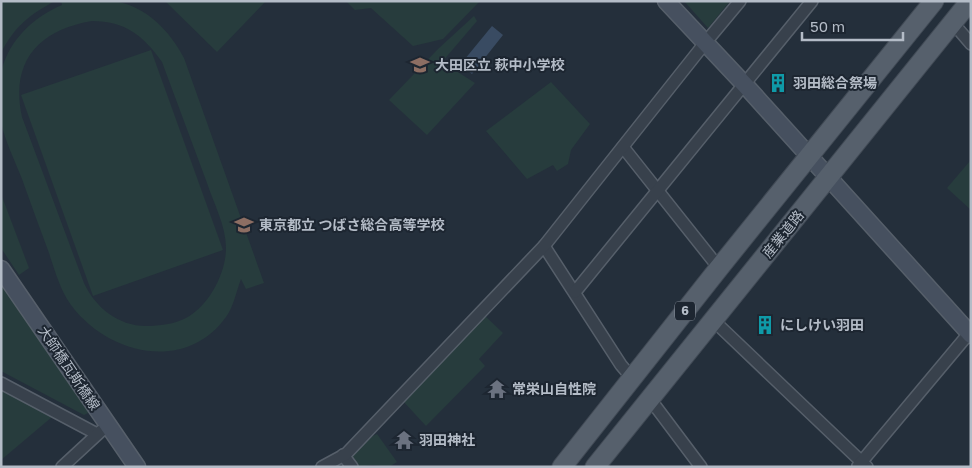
<svg xmlns="http://www.w3.org/2000/svg" width="972" height="468" font-family="'Golos Text','Noto Sans JP',sans-serif">
<style>
.green{fill:#273c3d;fill-rule:evenodd}
.water{fill:#394b62}
.lines{fill:none;stroke-linecap:round;stroke-linejoin:round}
.street-casing{stroke:#565f6a;stroke-width:14}
.secondary-casing{stroke:#565f6a;stroke-width:19}
.primary-casing{stroke:#414a55;stroke-width:21}
.street{stroke:#38414c;stroke-width:11}
.secondary{stroke:#46505f;stroke-width:16}
.primary{stroke:#56606c;stroke-width:19}
.labels{text-anchor:middle;stroke-width:4;stroke-linejoin:round;paint-order:stroke}
.shield{fill:#1d2631;stroke:#878f9a;stroke-width:1}
.shield-label{font-size:12px;font-weight:bold;fill:#b4bcc7}
.poi-label{font-size:14px;font-weight:bold;fill:#b4bcc7;stroke:#1d2631;text-anchor:start}
.street-label{font-size:14px;fill:#b4bcc7;stroke:#1d2631}
</style>
<rect width="100%" height="100%" fill="#242f3b"/>
<g class="green">
<path d="M 1,1 L 55,1 C 29,15 15,26 1,53 Z"/>
<path d="M 61,1 C 77,1 97,0 114,1 C 146,6 170,31 184,58 L 264,283 L 246,289 L 241,279 C 236,292 234,306 226,317 C 186,373 108,355 71,305 C 60,290 55,271 49,253 C 40,229 31,204 22,179 C 15,161 5,141 1,122 C 0,110 0,80 2,69 C 10,39 34,17 62,5 ZM 92,21 C 125,21 144,36 162,62 C 177,102 192,143 207,183 C 214,204 226,226 226,248 C 226,273 209,306 186,318 C 175,324 159,326 146,326 C 118,326 95,307 84,283 L 22,117 C 10,62 38,30 92,21 Z"/>
<path d="M 165,1 L 266,1 L 217,52 Z"/>
<path d="M 346,1 L 480,1 L 443,39 L 413,46 L 371,8 L 355,10 Z"/>
<path d="M 684,1 L 730,1 L 708,28 Z"/>
<path d="M 474,16 L 477,21 L 442,62 L 475,83 L 427,135 L 389,100 L 438,49 Z"/>
<path d="M 151,50 L 223,250 L 93,296 L 21,95 Z"/>
<path d="M 551,82 L 590,124 L 571,150 L 568,164 L 557,171 L 553,165 L 527,179 L 486,131 Z"/>
<path d="M 970,161 L 971,161 L 971,210 L 947,188 Z"/>
<path d="M 1,194 L 29,268 L 19,275 L 1,248 Z"/>
<path d="M 1,279 L 90,412 L 84,415 L 1,371 Z"/>
<path d="M 484,315 L 503,333 L 479,359 L 485,366 L 426,426 L 403,401 Z"/>
<path d="M 1,389 L 52,417 L 1,460 Z"/>
<path d="M 377,434 L 397,462 L 389,467 L 373,465 L 358,467 L 352,458 L 352,455 L 369,438 Z"/>
</g>
<path class="water" d="M 492,26 L 503,35 L 472,74 L 460,65 Z"/>
<g class="lines">
<g class="street-casing">
<g id="street">
<path d="M 953,23 L 971,44"/>
<path d="M 623,147 L 719,268"/>
<path d="M 544,246 L 621,365 L 632,378"/>
<path d="M 575,292 L 812,1"/>
<path d="M 714,321 L 867,467"/>
<path d="M 1,383 L 97,434"/>
<path d="M 650,399 L 701,467"/>
<path d="M 343,455 L 352,467"/>
<path d="M 858,466 L 971,331"/>
<path d="M 62,467 L 101,431"/>
<path d="M 322,467 L 346,454 L 544,246 L 705,43 L 740,1"/>
</g>
</g>
<g class="secondary-casing">
<g id="secondary">
<path d="M 666,1 L 745,85 L 971,335"/>
<path d="M 1,269 L 137,467"/>
</g>
</g>
<g class="primary-casing">
<g id="primary">
<path d="M 562,467 L 719,268 L 934,1"/>
<path d="M 595,467 L 970,1"/>
</g>
</g>
<use href="#street" class="street"/>
<use href="#secondary" class="secondary"/>
<use href="#primary" class="primary"/>
</g>
<defs>
<g id="school-bare" transform="scale(1.5)"><path d="M0-5L7-2L0 1L-7-2ZM-4 1L0 2.5L4 1V4Q0 6-4 4Z" fill="#8d6e63" stroke="#1d2631" stroke-width="2.5" paint-order="stroke"/></g>
<g id="building-bare" transform="scale(1.5)"><path d="M-4-6H4V6H1V3H-1V6H-4ZM-2.5-4.3h1.7v1.8h-1.7ZM.8-4.3h1.7v1.8H.8ZM-2.5-1h1.7V.8h-1.7ZM.8-1h1.7V.8H.8Z" fill="#0f9aa8" stroke="#1d2631" stroke-width="2.5" paint-order="stroke"/></g>
<g id="temple-bare" transform="scale(1.5)"><path d="M0-6L5-2H3V0L6.5 2.5H4V6H1.5V3h-3V6H-4V2.5H-6.5L-3 0V-2H-5Z" fill="#6b7280" stroke="#1d2631" stroke-width="2.5" paint-order="stroke"/></g>
</defs>
<g fill-rule="evenodd">
<use href="#school-bare" x="420" y="65"/>
<use href="#building-bare" x="778" y="83"/>
<use href="#school-bare" x="244" y="225"/>
<use href="#building-bare" x="765" y="325"/>
<use href="#temple-bare" x="497" y="389"/>
<use href="#temple-bare" x="404" y="440"/>
</g>
<g class="labels">
<rect class="shield" x="675" y="301.5" width="20" height="19" rx="4"/>
<g class="shield-label">
<text x="685" y="315">6</text>
</g>
<g class="poi-label">
<text x="435" y="70">大田区立 萩中小学校</text>
<text x="793" y="88">羽田総合祭場</text>
<text x="259" y="230">東京都立 つばさ総合高等学校</text>
<text x="780" y="330">にしけい羽田</text>
<text x="512" y="394">常栄山自性院</text>
<text x="419" y="445">羽田神社</text>
</g>
<g class="street-label">
<text transform="translate(783 234) rotate(-51)" y="5">産業道路</text>
<text transform="translate(69 368) rotate(56)" y="5">大師橋瓦斯橋線</text>
</g>
</g>
<rect width="972" height="468" fill="none" stroke="#b4bcc7" stroke-width="5"/>
<path d="M802 32v8h101v-8" fill="none" stroke="#b4bcc7" stroke-width="2.5"/>
<text x="810" y="32" font-size="15" fill="#b4bcc7" stroke="#1d2631" stroke-width="4" paint-order="stroke">50 m</text>
</svg>
